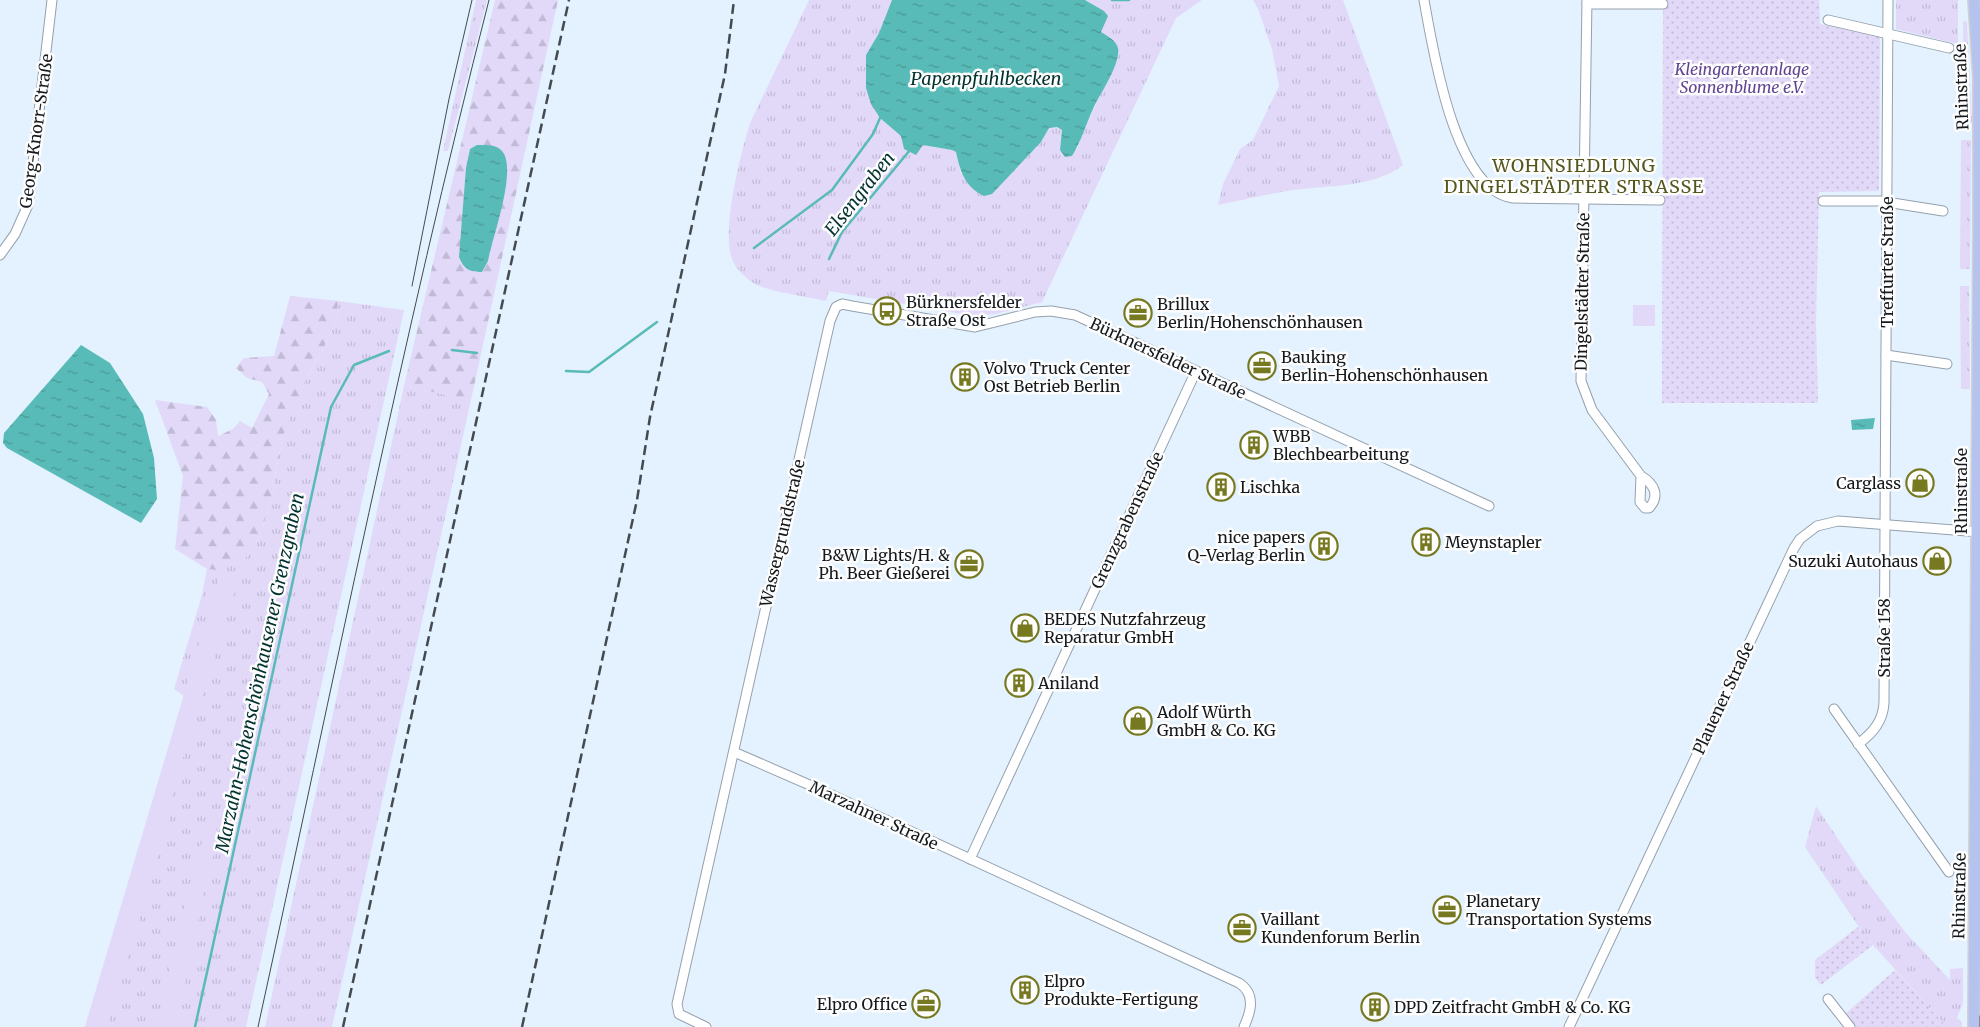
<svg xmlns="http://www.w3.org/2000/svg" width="1980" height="1027" font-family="Merriweather,serif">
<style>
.grass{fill:url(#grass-tufts)}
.forest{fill:url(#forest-firs)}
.park{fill:#e2d9f9}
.garden{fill:url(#garden-dots)}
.water{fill:url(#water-ripples)}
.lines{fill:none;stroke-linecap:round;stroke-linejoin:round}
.stream{stroke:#59bbb7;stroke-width:2.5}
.minor-casing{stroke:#94a1ad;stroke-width:11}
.major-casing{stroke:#d0d1d2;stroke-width:14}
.minor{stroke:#fff;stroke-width:9}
.major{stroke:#b7c3ef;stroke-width:11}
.tram{stroke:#434a50;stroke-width:1}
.rail{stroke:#434a50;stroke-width:2.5;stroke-dasharray:10 5;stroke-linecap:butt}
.labels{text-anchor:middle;stroke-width:5;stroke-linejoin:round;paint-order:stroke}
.park-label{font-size:16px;font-style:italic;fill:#614491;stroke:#fdfdfd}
.street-label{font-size:16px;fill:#14191d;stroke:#fdfdfd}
.poi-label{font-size:16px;fill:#14191d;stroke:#fdfdfd;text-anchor:start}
.water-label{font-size:18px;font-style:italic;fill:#00312f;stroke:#fdfdfd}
.neighbourhood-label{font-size:18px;letter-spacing:1px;fill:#54561b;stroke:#fdfdfd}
</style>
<defs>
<pattern id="grass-tufts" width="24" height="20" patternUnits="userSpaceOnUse" patternTransform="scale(1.25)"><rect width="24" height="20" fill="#e2d9f9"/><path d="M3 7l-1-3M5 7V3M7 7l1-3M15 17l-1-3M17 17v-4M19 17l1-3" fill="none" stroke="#c1bad5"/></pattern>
<pattern id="forest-firs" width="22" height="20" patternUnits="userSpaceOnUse" patternTransform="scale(1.25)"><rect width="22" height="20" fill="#e2d9f9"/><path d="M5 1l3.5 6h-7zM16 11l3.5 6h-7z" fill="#c1bad5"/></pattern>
<pattern id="garden-dots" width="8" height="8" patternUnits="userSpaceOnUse" patternTransform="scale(1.25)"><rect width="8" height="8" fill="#e2d9f9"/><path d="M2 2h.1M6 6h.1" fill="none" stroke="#c1bad5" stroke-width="1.8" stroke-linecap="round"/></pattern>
<pattern id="water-ripples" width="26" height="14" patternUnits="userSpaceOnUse" patternTransform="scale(1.25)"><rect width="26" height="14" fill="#59bbb7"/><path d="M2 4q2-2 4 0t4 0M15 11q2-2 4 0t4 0" fill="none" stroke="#489794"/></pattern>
</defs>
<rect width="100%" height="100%" fill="#e3f2fe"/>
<g class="grass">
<path d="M 476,0 L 487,0 L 448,151 L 443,151 Z"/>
<path d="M 809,0 L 892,0 L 879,33 L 866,55 L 880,118 L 901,136 L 923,145 L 952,150 L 956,152 L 961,174 L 1007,176 L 1041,142 L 1049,128 L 1057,127 L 1062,130 L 1060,150 L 1077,149 C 1088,117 1105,88 1117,57 L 1101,32 L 1104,11 L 1085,0 L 1202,0 L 1176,18 L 1042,302 L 995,314 L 974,316 L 829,291 L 826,301 C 809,297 768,291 755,284 C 746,279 735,268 732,259 C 721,229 741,153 750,123 Z"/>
<path d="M 1253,0 L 1343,0 L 1403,165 C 1372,188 1331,185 1293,190 C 1268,194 1243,200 1218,205 L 1223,184 L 1240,149 L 1253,140 L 1279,86 L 1272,49 L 1258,9 Z"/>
<path d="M 1896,0 L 1958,0 L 1958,44 L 1896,29 Z"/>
<path d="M 1963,21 L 1967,22 L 1972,123 L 1964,123 Z"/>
<path d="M 1961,140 L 1971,140 L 1970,269 L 1960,269 Z"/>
<path d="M 1960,286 L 1969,286 L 1970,389 L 1961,389 Z"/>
<path d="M 338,301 L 404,310 L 246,1027 L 85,1027 L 184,696 L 174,689 L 202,595 L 207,569 L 216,570 L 228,559 L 244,559 C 270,532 274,476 282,441 C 286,421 298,400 306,381 C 318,355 338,331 338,301 Z"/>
<path d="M 404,386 L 471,400 L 332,1027 L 265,1027 Z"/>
<path d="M 1816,806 L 1865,879 L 1906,933 L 1950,980 L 1950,969 L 1963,968 L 1963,1003 L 1957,1018 L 1962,1022 L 1962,1027 L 1947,1027 L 1865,936 L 1805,847 Z"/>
</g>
<g class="forest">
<path d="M 495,0 L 558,0 L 471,400 L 404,386 Z"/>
<path d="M 290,296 L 338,301 C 338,331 318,354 306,381 C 298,400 287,421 282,441 C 274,476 270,532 244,559 L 228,559 L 221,575 L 216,570 L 207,569 L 175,549 L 183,476 L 155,400 L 207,407 L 216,420 L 218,436 L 233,429 L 240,421 L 252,428 L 269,394 L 262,382 L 247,378 L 236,368 L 244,358 L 274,356 Z"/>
</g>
<g class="park">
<rect x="1633" y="305" width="22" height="21"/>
<path d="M 219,577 L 236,588 L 168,807 L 172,810 L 107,1027 L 85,1027 Z"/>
<path d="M 210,827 L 220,832 L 208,874 L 176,1027 L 156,1027 L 198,851 Z"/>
</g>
<g class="garden">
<path d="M 1663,0 L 1819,0 L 1820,24 L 1880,37 L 1879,191 L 1819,192 L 1816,322 L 1818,403 L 1662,403 Z"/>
<path d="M 1858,927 L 1873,945 L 1821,985 L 1815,978 L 1815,960 Z"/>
<path d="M 1895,970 L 1947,1027 L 1856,1027 L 1845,1014 Z"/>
</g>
<g class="water">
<path d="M 892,0 L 1085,0 L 1104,11 L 1108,16 L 1101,32 C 1107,36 1116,40 1118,48 C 1121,64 1099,95 1093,109 C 1086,124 1081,142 1072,156 L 1065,157 L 1060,150 L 1062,130 L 1057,127 L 1049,128 L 1041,142 L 992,194 L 984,196 C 965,187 960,171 956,152 L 952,150 L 923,145 L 916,155 L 904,149 L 901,136 L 880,118 L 871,104 L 866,88 L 866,55 L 879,33 Z"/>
<path d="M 477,145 C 486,145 496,144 502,151 C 518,169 492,238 488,261 L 482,272 C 469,272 464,269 459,257 L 466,168 L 470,149 Z"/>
<path d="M 81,345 L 110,363 L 143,414 L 154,458 L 157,499 L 141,523 L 7,448 L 3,443 L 4,433 Z"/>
<path d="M 1875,418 L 1873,429 L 1852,430 L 1851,420 Z"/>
</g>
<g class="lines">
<g class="stream">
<path d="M 1112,0 L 1129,0"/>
<path d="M 754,248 L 832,190 L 873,134 L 880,118"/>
<path d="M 829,259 L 842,232 L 910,150"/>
<path d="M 452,350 L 477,353"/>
<path d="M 566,371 L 589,372 L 657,322"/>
<path d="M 195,1027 L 331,407 L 354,365 L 389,351"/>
</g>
<g class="minor-casing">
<g id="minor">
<path d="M 1424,0 C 1433,49 1454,190 1513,198 L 1660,200"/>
<path d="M 1587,0 L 1581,381 L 1592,410 L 1641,476 C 1653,483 1661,495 1649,508 L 1645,508 L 1640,502 L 1641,476"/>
<path d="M 1587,4 L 1663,4"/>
<path d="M 1828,20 L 1949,48"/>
<path d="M 1823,201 L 1880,201 L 1943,211"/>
<path d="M 0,255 L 15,234 L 28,205 L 52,0"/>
<path d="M 1886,355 L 1947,364"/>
<path d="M 1834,709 L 1949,872"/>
<path d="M 1858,744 C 1873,733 1883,721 1884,703 L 1888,0"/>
<path d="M 734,752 L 821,790 L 1239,983 C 1256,994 1251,1011 1244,1027"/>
<path d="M 970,859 L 1196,371"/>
<path d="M 1828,999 L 1850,1027"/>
<path d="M 706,1027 L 679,1014 L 677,1004 L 830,321 L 836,307 L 842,304 L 852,306 L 975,327 L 1035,312 L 1051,311 L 1075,315 L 1489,506"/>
<path d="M 1569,1027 L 1794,548 L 1800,539 L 1817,526 L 1838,521 L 1980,532"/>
</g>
</g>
<g class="major-casing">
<path id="major" d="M 1974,1027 L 1979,220 L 1979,78 L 1974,0"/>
</g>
<use href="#minor" class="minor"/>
<use href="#major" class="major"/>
<g class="tram">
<path d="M 412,286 L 449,99 L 472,0"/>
<path d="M 258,1027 C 333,684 402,340 489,0"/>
<path d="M 1980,1027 L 1980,1016"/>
</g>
<g class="rail">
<path d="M 343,1027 L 569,0"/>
<path d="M 522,1027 L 637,500 L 650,417 L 725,74 L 734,0"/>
</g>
</g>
<defs>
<g id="bus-ring" transform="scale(1.4375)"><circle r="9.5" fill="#fdfdfd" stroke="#777921" stroke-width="1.5"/><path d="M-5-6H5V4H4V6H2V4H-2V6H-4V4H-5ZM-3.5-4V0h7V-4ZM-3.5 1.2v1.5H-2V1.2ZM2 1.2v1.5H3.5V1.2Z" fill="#777921"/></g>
<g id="office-ring" transform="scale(1.4375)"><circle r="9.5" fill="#fdfdfd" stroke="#777921" stroke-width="1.5"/><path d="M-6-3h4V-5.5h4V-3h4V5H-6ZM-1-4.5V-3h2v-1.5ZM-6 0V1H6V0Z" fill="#777921"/></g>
<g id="building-ring" transform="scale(1.4375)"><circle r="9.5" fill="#fdfdfd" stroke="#777921" stroke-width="1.5"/><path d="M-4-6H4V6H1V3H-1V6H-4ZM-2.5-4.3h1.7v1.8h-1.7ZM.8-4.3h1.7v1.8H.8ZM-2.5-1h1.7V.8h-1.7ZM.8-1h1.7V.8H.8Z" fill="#777921"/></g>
<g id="shop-ring" transform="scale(1.4375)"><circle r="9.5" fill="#fdfdfd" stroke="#777921" stroke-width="1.5"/><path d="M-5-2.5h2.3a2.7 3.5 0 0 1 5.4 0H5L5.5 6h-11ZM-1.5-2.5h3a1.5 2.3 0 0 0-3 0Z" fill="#777921"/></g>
</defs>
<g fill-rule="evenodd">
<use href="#bus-ring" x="887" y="311"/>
<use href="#office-ring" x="1138" y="313"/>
<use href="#office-ring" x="1262" y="366"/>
<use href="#building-ring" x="965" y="377"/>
<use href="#building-ring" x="1254" y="445"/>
<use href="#shop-ring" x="1920" y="483"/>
<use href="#building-ring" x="1221" y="487"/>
<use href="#building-ring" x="1426" y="542"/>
<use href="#building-ring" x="1324" y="546"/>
<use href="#shop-ring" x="1937" y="561"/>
<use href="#office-ring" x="969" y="564"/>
<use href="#shop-ring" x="1025" y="628"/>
<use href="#building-ring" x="1019" y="683"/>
<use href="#shop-ring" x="1138" y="721"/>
<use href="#office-ring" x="1447" y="910"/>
<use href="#office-ring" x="1242" y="928"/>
<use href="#building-ring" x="1025" y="990"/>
<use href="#office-ring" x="926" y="1004"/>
<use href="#building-ring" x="1375" y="1007"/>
</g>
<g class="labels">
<g class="park-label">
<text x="1742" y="75">Kleingartenanlage<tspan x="1742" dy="18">Sonnenblume e.V.</tspan></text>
</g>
<g class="street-label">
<text transform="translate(1961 87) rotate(-92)" y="6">Rhinstraße</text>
<text transform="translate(36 131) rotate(-82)" y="6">Georg-Knorr-Straße</text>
<text transform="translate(1887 262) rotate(-90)" y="6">Treffurter Straße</text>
<text transform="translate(1582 292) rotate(-89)" y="6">Dingelstädter Straße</text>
<text transform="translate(1168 358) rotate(25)" y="6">Bürknersfelder Straße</text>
<text transform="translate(1961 491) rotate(-90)" y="6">Rhinstraße</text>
<text transform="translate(1127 520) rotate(-65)" y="6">Grenzgrabenstraße</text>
<text transform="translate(782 533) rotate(-77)" y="6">Wassergrundstraße</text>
<text transform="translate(1884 638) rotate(-90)" y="6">Straße 158</text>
<text transform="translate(1723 698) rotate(-65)" y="6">Plauener Straße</text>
<text transform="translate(874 815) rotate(25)" y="6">Marzahner Straße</text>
<text transform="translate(1959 896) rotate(-89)" y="6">Rhinstraße</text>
</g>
<g class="poi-label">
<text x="906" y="308">Bürknersfelder<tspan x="906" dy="18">Straße Ost</tspan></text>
<text x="1157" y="310">Brillux<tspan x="1157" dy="18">Berlin/Hohenschönhausen</tspan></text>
<text x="1281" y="363">Bauking<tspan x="1281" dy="18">Berlin-Hohenschönhausen</tspan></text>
<text x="984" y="374">Volvo Truck Center<tspan x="984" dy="18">Ost Betrieb Berlin</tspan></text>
<text x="1273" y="442">WBB<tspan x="1273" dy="18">Blechbearbeitung</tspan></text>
<text x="1901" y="489" text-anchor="end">Carglass</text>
<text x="1240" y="493">Lischka</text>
<text x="1305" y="543" text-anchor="end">nice papers<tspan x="1305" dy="18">Q-Verlag Berlin</tspan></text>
<text x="1445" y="548">Meynstapler</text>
<text x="950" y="561" text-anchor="end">B&amp;W Lights/H. &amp;<tspan x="950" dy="18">Ph. Beer Gießerei</tspan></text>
<text x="1918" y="567" text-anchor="end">Suzuki Autohaus</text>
<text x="1044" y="625">BEDES Nutzfahrzeug<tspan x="1044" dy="18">Reparatur GmbH</tspan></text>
<text x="1038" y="689">Aniland</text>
<text x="1157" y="718">Adolf Würth<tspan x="1157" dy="18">GmbH &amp; Co. KG</tspan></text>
<text x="1466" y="907">Planetary<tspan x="1466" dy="18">Transportation Systems</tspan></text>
<text x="1261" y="925">Vaillant<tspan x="1261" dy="18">Kundenforum Berlin</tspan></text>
<text x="1044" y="987">Elpro<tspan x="1044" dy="18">Produkte-Fertigung</tspan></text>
<text x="907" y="1010" text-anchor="end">Elpro Office</text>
<text x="1394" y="1013">DPD Zeitfracht GmbH &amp; Co. KG</text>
</g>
<g class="water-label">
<text x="986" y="85">Papenpfuhlbecken</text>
<text transform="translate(860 194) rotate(-52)" y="6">Elsengraben</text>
<text transform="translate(260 673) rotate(-78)" y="6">Marzahn-Hohenschönhausener Grenzgraben</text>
</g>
<g class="neighbourhood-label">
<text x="1574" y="172">WOHNSIEDLUNG<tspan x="1574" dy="21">DINGELSTÄDTER STRASSE</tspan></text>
</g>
</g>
</svg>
